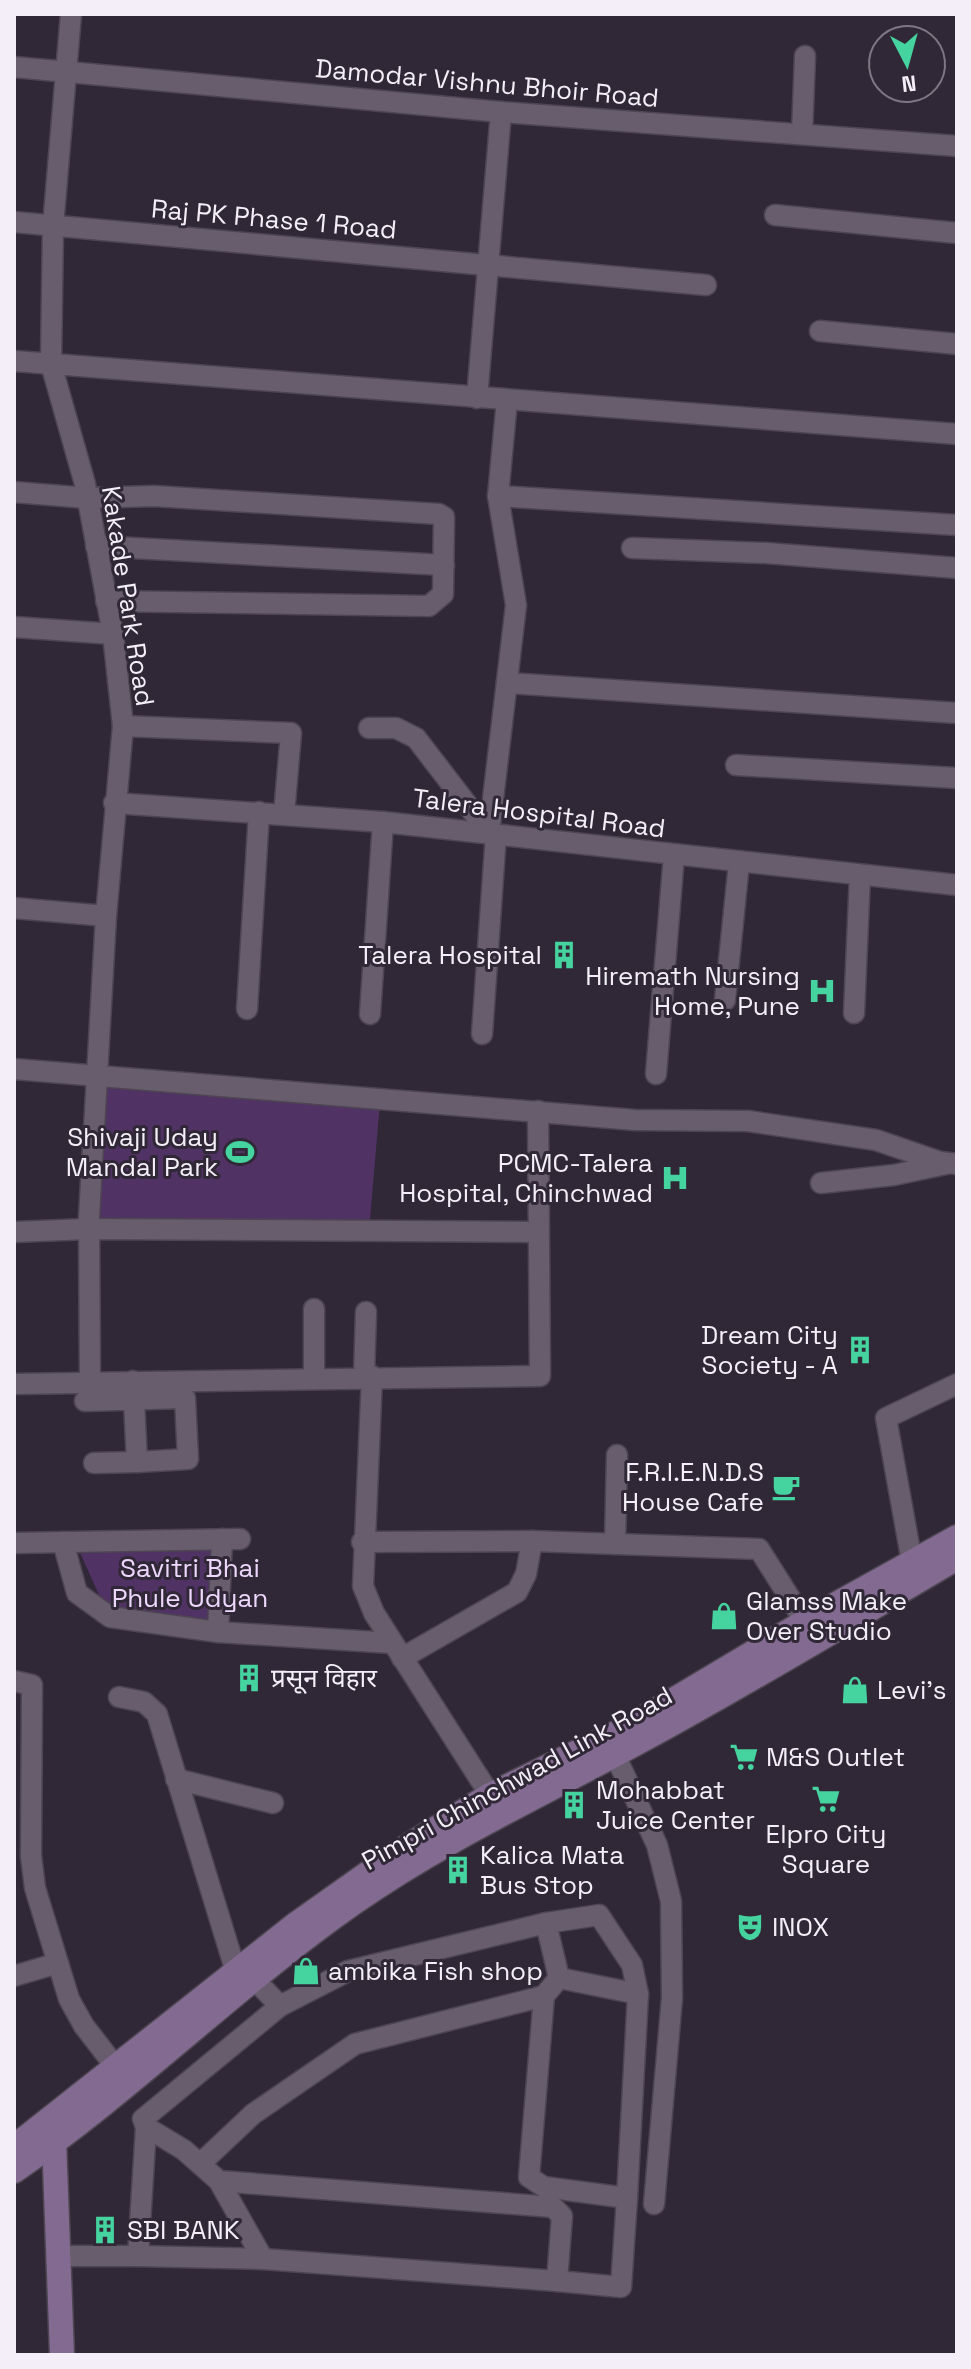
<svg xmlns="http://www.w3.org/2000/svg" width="971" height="2369" viewBox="0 0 971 2369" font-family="'Space Grotesk','Noto Sans Devanagari',sans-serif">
<rect width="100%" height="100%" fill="#302836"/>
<g fill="#513265">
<path d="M98 1075 380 1102 369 1231 89 1218Z"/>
<path d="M77 1546H229L213 1620 193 1622 105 1608Z"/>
</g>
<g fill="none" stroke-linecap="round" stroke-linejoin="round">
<defs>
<g id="street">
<path d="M71 14 53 226 51 364 85 484 113 634 123 726 106 916 89 1218 90 1382"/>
<path d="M14 67 501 112 957 146"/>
<path d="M802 134 805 56"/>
<path d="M775 215 957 233"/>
<path d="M14 222 706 285"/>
<path d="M820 331 957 344"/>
<path d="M14 361 957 434"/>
<path d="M477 398 501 112"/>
<path d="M14 492 87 498 154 496 439 514 444 517 443 594 429 606 106 601"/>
<path d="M498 496 957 525"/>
<path d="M96 546 444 565"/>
<path d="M632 548 766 553 957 568"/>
<path d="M14 627 113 634"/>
<path d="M507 683 957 713"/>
<path d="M123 726 291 733 284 814"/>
<path d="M369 728H396L416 738 489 833"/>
<path d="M736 765 957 778"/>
<path d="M114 803 383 822 957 885"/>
<path d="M489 833 516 605 498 496 507 400"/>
<path d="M14 908 106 916"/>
<path d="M725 1000 739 863"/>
<path d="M247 1009 259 812"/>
<path d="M854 1013 860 875"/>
<path d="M370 1014 383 822"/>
<path d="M482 1034 496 834"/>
<path d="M14 1069 635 1120 748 1121 876 1140 940 1162 957 1164"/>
<path d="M656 1074 674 855"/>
<path d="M821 1183 894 1175 946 1164"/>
<path d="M14 1232 88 1229 538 1232"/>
<path d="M314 1309V1377"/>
<path d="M372 1376 363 1586 374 1613 497 1806"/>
<path d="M364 1377 366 1312"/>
<path d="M14 1384 540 1376 538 1111"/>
<path d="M85 1401 183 1398H185L188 1459 137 1462 133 1381"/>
<path d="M94 1463 137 1462"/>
<path d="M63 1542 77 1593 110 1617 218 1632 392 1643"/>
<path d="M362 1542 532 1541 759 1549 812 1633"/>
<path d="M14 1543 240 1539"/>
<path d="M615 1544 617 1455"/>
<path d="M912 1562 886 1418 957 1384"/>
<path d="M218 1632 222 1539"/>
<path d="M402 1658 517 1592 526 1574 532 1541"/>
<path d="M14 1681 32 1685 31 1856 35 1888 69 1999 84 2026 125 2079"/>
<path d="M119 1697 144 1702 157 1714 236 1972 254 1979 280 2006"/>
<path d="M609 1742 657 1845 671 1901 672 1998 654 2204"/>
<path d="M176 1779 273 1803"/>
<path d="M546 1923 599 1915 632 1965 638 1994 559 1978"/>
<path d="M14 1976 58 1963"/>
<path d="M544 1996 529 2177 544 2187 627 2198 638 1994"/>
<path d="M146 2127 184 2150 219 2181 553 2207 562 2216 557 2281 263 2259 219 2181"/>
<path d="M60 2256H138L146 2127 143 2119 280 2006 348 1971 546 1923 559 1978 544 1996 355 2044 253 2114 200 2164"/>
<path d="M138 2256 263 2259"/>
<path d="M557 2281 621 2287 627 2198"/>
</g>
<g id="secondary">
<path d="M50 2131 54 2139 62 2355"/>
<path d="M14 2147 296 1924 395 1854 490 1795 628 1727 804 1622 957 1537"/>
<path d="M14 2171C132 2090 235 1986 352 1904 442 1841 541 1795 637 1743 745 1685 851 1620 957 1558"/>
</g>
</defs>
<use href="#street" stroke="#4d4551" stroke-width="23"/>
<use href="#secondary" stroke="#4d4551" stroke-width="27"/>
<use href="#street" stroke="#675d6d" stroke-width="20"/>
<use href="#secondary" stroke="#826a91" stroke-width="24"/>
</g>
<defs>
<symbol id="building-bare" viewBox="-9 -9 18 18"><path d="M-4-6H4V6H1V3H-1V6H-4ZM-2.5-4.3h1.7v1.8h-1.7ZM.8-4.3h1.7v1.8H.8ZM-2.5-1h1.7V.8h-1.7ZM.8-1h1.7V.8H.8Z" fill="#45d49f" stroke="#302836" stroke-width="2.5" paint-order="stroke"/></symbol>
<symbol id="hospital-bare" viewBox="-9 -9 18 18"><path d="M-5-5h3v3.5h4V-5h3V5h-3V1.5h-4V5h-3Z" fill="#45d49f" stroke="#302836" stroke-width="2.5" paint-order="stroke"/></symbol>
<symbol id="stadium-bare" viewBox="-9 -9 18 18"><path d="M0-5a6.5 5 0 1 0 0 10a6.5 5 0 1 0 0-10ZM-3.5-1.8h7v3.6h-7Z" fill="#45d49f" stroke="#302836" stroke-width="2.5" paint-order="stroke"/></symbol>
<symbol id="cafe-bare" viewBox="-9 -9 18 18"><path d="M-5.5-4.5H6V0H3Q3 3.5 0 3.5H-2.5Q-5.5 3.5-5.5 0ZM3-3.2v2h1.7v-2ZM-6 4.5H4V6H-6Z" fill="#45d49f" stroke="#302836" stroke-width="2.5" paint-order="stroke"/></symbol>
<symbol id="shop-bare" viewBox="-9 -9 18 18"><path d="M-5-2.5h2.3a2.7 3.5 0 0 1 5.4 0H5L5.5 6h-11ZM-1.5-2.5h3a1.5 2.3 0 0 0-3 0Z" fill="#45d49f" stroke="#302836" stroke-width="2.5" paint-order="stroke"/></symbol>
<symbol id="supermarket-bare" viewBox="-9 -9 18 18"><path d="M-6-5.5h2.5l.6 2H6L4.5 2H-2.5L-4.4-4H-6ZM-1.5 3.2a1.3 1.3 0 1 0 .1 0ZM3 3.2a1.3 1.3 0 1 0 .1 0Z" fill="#45d49f" stroke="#302836" stroke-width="2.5" paint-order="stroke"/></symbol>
<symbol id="theatre-bare" viewBox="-9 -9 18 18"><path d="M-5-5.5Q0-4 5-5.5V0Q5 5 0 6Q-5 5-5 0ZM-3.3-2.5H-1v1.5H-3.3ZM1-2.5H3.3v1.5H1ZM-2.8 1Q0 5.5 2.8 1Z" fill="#45d49f" stroke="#302836" stroke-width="2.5" paint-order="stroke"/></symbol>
</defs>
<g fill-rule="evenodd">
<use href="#building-bare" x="544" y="935" width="40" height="40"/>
<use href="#hospital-bare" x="802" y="971" width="40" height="40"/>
<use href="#stadium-bare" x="220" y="1132" width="40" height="40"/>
<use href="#hospital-bare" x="655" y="1158" width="40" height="40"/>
<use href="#building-bare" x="840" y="1330" width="40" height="40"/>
<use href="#cafe-bare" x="766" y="1467" width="40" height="40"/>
<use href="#shop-bare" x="704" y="1596" width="40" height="40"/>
<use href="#building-bare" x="229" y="1658" width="40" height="40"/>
<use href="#shop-bare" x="835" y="1670" width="40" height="40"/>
<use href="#supermarket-bare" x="724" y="1737" width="40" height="40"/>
<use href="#supermarket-bare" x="806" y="1779" width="40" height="40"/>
<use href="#building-bare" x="554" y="1785" width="40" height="40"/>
<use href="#building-bare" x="438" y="1850" width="40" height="40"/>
<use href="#theatre-bare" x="730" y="1907" width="40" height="40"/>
<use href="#shop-bare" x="286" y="1951" width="40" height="40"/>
<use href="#building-bare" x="85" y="2210" width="40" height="40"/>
</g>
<g text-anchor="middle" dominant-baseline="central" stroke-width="6" stroke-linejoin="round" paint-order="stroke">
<g font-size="26" fill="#f3eef7" stroke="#302836">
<text transform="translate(487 83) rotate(5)">Damodar Vishnu Bhoir Road</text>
<text transform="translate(274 219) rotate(5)">Raj PK Phase 1 Road</text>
<text transform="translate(128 596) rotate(81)">Kakade Park Road</text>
<text transform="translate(539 813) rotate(7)">Talera Hospital Road</text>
<text transform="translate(517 1778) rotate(-29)">Pimpri Chinchwad Link Road</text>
</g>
<g font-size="26" fill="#f3eef7" stroke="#302836" text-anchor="start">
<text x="542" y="955" text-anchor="end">Talera Hospital</text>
<text x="800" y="976" text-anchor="end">Hiremath Nursing<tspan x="800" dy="30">Home, Pune</tspan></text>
<text x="218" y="1137" text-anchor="end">Shivaji Uday<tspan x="218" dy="30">Mandal Park</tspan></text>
<text x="653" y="1163" text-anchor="end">PCMC-Talera<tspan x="653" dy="30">Hospital, Chinchwad</tspan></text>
<text x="838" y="1335" text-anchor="end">Dream City<tspan x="838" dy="30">Society - A</tspan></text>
<text x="764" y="1472" text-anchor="end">F.R.I.E.N.D.S<tspan x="764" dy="30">House Cafe</tspan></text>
<text x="746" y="1601">Glamss Make<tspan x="746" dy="30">Over Studio</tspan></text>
<text x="271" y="1678">प्रसून विहार</text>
<text x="877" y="1690">Levi's</text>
<text x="766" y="1757">M&amp;S Outlet</text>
<text x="596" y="1790">Mohabbat<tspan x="596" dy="30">Juice Center</tspan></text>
<text x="826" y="1834" text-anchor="middle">Elpro City<tspan x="826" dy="30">Square</tspan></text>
<text x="480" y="1855">Kalica Mata<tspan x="480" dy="30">Bus Stop</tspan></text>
<text x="772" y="1927">INOX</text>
<text x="328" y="1971">ambika Fish shop</text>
<text x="127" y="2230">SBI BANK</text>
</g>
<g font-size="26" fill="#edd7fc" stroke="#302836">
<text x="190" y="1568">Savitri Bhai<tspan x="190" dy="30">Phule Udyan</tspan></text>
</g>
</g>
<rect width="971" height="2369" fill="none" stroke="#f3eef7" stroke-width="32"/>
<g transform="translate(907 64) rotate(174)"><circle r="38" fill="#302836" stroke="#7e7783" stroke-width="2"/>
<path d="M0-6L14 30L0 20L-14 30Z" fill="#45d49f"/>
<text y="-12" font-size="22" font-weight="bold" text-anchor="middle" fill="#f3eef7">N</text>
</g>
</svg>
